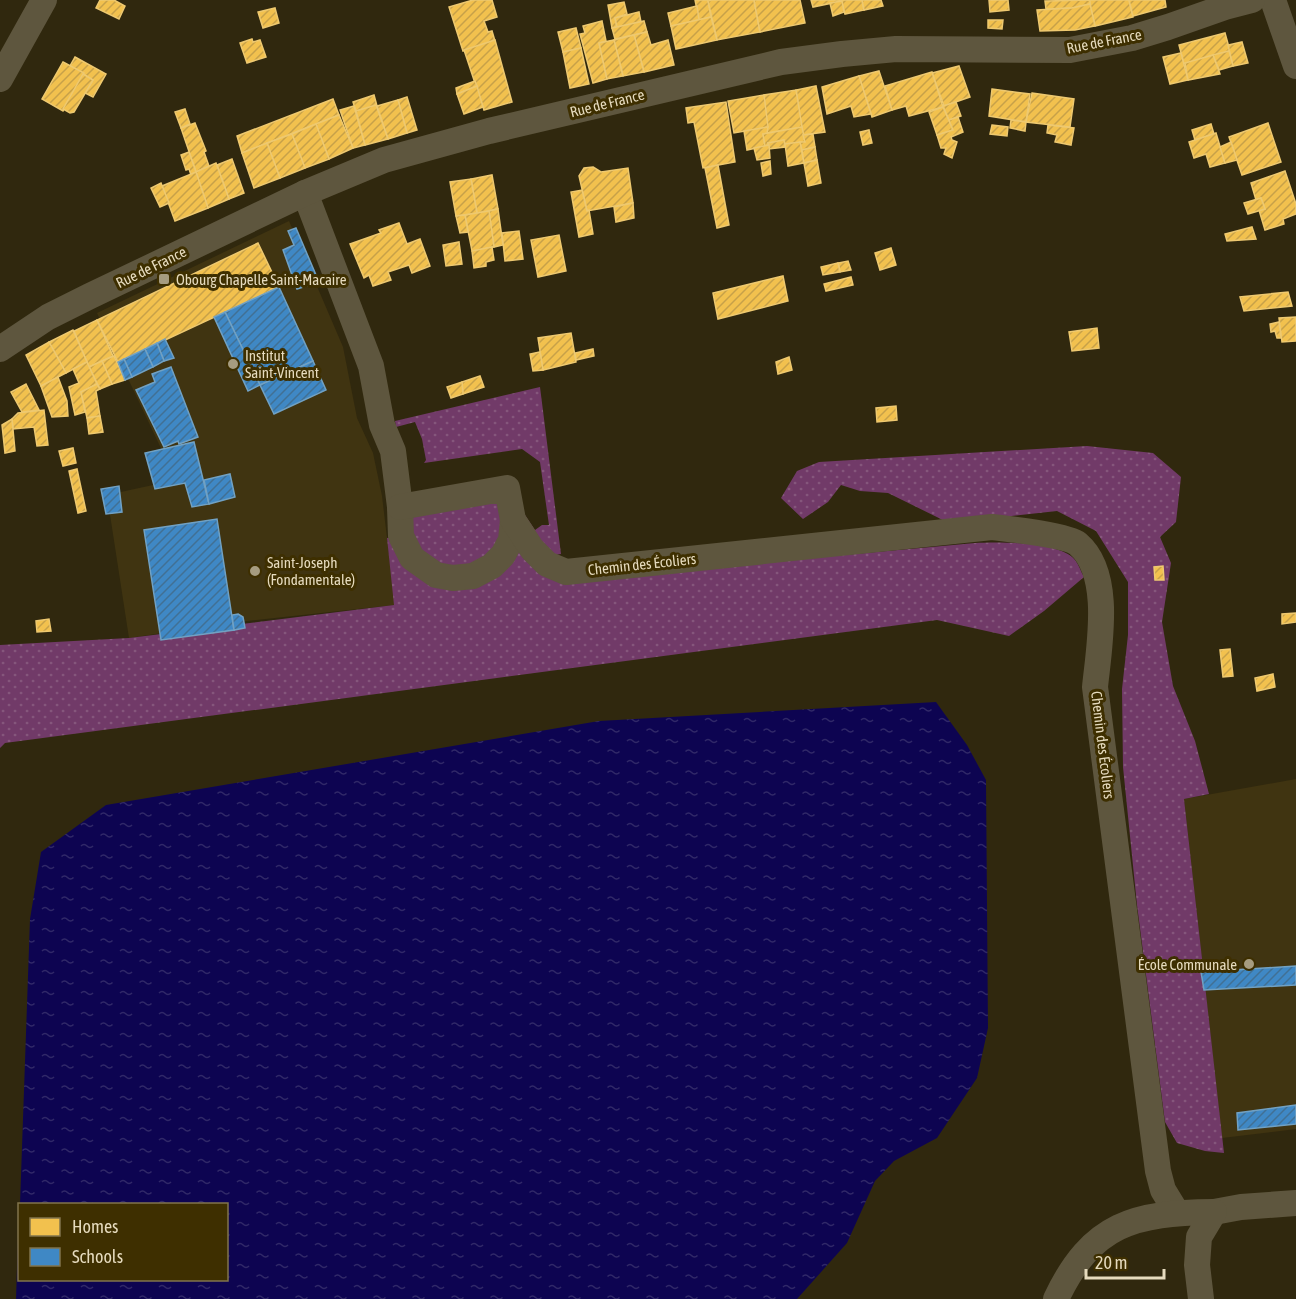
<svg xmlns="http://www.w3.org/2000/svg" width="1296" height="1299" viewBox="0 0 1296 1299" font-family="'Asap Condensed',sans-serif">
<defs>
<pattern id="grass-dots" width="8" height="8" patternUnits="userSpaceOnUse" patternTransform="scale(1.5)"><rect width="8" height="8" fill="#713a68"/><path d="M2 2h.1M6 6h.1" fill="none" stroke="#85567c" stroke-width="1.8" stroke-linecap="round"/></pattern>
<pattern id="water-ripples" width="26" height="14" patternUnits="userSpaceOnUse" patternTransform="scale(1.5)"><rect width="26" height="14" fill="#0d0451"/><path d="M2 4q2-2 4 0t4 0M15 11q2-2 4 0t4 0" fill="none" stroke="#302868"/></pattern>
<pattern id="homes-hatch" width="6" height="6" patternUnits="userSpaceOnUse" patternTransform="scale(1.5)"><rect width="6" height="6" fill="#f2c14e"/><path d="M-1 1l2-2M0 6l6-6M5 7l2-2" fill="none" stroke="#c7a149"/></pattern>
<pattern id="schools-hatch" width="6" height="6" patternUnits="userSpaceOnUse" patternTransform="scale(1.5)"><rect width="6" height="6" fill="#3f88c5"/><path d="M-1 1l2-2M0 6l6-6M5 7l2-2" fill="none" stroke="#417094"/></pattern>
</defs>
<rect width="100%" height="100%" fill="#30280e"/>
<g fill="#403411">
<path d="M289 221 343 347 357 418 373 453 382 496 395 605 237 622 129 638 107 495 176 480 97 313Z"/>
<path d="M1296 779V1129L1222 1138 1184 799Z"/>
</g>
<g fill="url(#grass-dots)">
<path d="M540 387 561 554 541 557 681 570 975 543C998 542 1060 541 1075 560 1079 565 1081 572 1084 577L1044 611 1009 636 937 620 5 743 0 748V645L129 638 394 605 387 538 401 536 400 507 507 488 535 530 542 525H549L540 462 522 449 424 463 426 460 422 439 415 422 396 427 395 421Z"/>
<path d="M1087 446 1153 453 1181 477 1176 522 1160 537 1171 563 1162 622 1173 686 1195 741 1209 794 1184 799 1224 1153 1205 1151 1177 1143 1165 1122 1137 905 1123 767 1122 689 1128 635V582L1096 531 1057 511 949 523 888 493 860 491 841 485 828 502 803 519 781 498 797 471 819 462Z"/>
</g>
<path fill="url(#water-ripples)" d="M936 702 967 745 986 780 988 1028 977 1078 937 1138 894 1161 875 1181 847 1243 797 1299H16L19 1207 20 1280H226V1204H20L30 919 41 852 106 805 599 721Z"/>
<g fill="url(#homes-hatch)" stroke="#eec970" stroke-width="1.5">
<path d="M100 0H114L125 6 119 19 96 8Z"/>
<path d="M473 0H492L497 17 484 21 488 32 492 31 495 41 463 51 449 7Z"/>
<path d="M695 0H708L711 17 699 20Z"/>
<path d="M712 0H754L760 32 717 40 708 1Z"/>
<path d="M754 0H800L805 23 760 32Z"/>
<path d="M811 0H841L842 1 813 7Z"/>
<path d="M841 0H862L864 10 845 14Z"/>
<path d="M862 0H881L883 6 864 10Z"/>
<path d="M989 0H1008L1009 10 990 12Z"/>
<path d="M1089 0H1129L1133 17 1095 26Z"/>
<path d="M1090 0V4L1072 8 1046 9 1045 1Z"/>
<path d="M1129 0H1165L1166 7 1133 16Z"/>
<path d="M842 1 844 12 833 16 830 3Z"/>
<path d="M624 2 627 14 615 18 617 27 612 28 608 5Z"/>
<path d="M1090 4 1095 26 1075 30 1040 31 1037 10 1072 8Z"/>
<path d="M697 6 699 20 671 26 668 13Z"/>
<path d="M275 8 279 23 263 28 258 12Z"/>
<path d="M639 12 641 22 617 27 615 18Z"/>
<path d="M711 17 717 40 676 49 671 26Z"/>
<path d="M988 20H1003L1002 29 988 28Z"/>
<path d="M602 21 606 41 599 43 607 79 593 83 580 34 585 33 583 26Z"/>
<path d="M644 21 647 32 615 39 612 28Z"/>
<path d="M576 28 581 48 563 52 558 32Z"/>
<path d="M647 32 651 45 668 40 674 65 644 72 634 35Z"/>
<path d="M1225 33 1230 51 1184 64 1179 45Z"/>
<path d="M634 35 644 72 623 76 614 40Z"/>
<path d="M252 39 253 42 260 40 266 57 247 63 240 43Z"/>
<path d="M495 40 512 102 484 110 464 50Z"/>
<path d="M614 40 623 76 607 79 599 43Z"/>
<path d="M1242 42 1248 63 1233 66 1228 45Z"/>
<path d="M581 48 589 84 570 88 563 52Z"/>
<path d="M1229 51 1233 66 1219 70 1213 55Z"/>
<path d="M1181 53 1188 80 1170 84 1163 57Z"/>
<path d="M1213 55 1220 74 1188 80 1185 63Z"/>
<path d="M75 57 106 74 93 97 85 93 93 80 70 66Z"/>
<path d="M63 62 84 73 63 111 42 99Z"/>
<path d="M959 66 970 97 944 106 932 73Z"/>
<path d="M879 71 892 110 872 117 859 76Z"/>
<path d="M932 72 943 107 909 116 906 106 892 110 885 86Z"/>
<path d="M83 74 93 80 74 112 70 113 63 109Z"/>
<path d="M859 76 871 114 854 117 851 106 827 114 822 87Z"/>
<path d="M475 81 477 86 457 94 456 88Z"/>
<path d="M477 86 483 107 464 114 457 94Z"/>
<path d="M816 86 825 132 803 135 796 90Z"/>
<path d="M992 89 1030 94 1026 122 989 116Z"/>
<path d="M796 90 802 127 767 133 764 95Z"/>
<path d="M1032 93 1074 99 1070 127 1026 122Z"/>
<path d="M374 95 377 106 356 111 353 102Z"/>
<path d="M764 95 768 127 734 133 728 101Z"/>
<path d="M407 97 417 130 407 133 398 100Z"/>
<path d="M333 99 339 115 242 153 237 136Z"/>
<path d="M398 100 407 133 388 139 377 106Z"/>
<path d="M726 102 735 162 703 168 694 122 688 123 686 108Z"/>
<path d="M956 102 961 116 949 120 943 106Z"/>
<path d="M376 105 388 139 365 145 356 111Z"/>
<path d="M354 106 365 145 353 148 340 110Z"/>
<path d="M943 107 953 130 937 135 929 112Z"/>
<path d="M185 109 190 124 181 128 175 112Z"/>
<path d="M339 115 353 148 329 159 316 124Z"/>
<path d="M958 117 963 132 951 137 952 140 957 142 952 158 944 154 946 148H941L937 135 953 130 949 120Z"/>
<path d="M1011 120 1026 122 1025 131 1010 128Z"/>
<path d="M195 123 206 151 204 152 209 166 196 172 181 128Z"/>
<path d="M1268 123 1281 162 1242 175 1229 137Z"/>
<path d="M316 124 329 159 305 168 292 134Z"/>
<path d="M1211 124 1214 134 1195 140 1192 130Z"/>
<path d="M992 125 1008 127 1007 136 990 134Z"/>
<path d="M1048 125 1074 128 1071 145 1055 142 1057 135 1047 133Z"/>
<path d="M768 127 767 133 763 134 765 146 747 150 744 131Z"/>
<path d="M802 127 805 142 785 144 784 140 768 143 769 145 765 146 763 134Z"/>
<path d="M869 130 872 143 863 145 860 132Z"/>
<path d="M1216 133 1225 163 1210 167 1206 154 1194 158 1189 142Z"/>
<path d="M292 134 305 168 280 178 267 143Z"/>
<path d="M813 134 815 147 802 150 800 142H805L803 135Z"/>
<path d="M784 140 785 147 769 149 768 143Z"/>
<path d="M800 142 804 163 788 166 785 144Z"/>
<path d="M1231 142 1237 160 1225 163 1220 147Z"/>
<path d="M267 143 280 178 254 188 242 153Z"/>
<path d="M769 145 770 158 757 160 754 148Z"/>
<path d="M815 147 817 160 804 163 802 150Z"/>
<path d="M189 152 196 172 191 175 189 169 186 170 181 155Z"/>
<path d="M232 159 244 193 229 199 217 165Z"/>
<path d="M817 160 821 183 808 186 804 163Z"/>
<path d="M770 161 771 174 763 176 761 163Z"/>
<path d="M216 163 229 199 208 208 196 172Z"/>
<path d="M718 165 729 225 717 228 705 168Z"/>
<path d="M593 167 601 172 628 168 633 203 587 211 579 176 584 168Z"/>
<path d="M1285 171 1296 204V214L1283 219 1284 224 1265 230 1259 210 1265 209 1261 198 1256 200 1251 183Z"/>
<path d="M196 172 208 208 175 221 162 186Z"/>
<path d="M492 175 498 209 477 213 471 179Z"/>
<path d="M471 179 477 213 456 216 450 182Z"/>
<path d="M161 183 169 203 160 207 151 188Z"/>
<path d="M582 190 587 211 589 210 593 234 579 237 571 192Z"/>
<path d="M1261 198 1265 209 1248 214 1244 203Z"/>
<path d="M633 203 634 218 616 222 614 207Z"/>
<path d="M498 209 503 245 494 247 489 211Z"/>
<path d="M489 211 494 247 472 251 465 215Z"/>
<path d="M465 215 468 232 460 233 456 216Z"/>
<path d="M399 223 407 244 420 239 430 266 412 273 409 265 388 272 391 280 373 286 369 275 364 278 350 244 381 233 379 230Z"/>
<path d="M1252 227 1256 239 1227 241 1225 234Z"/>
<path d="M519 231 523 259 505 261 502 233Z"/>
<path d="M559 235 566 271 538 277 531 240Z"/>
<path d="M459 242 462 264 446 266 443 245Z"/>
<path d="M258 243 279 287 118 362 97 320Z"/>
<path d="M492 247 494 260 486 262V266L474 268 472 251Z"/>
<path d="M891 248 896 265 880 270 875 253Z"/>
<path d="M848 261 851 270 840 272 838 263Z"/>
<path d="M838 263 840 272 823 275 821 267Z"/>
<path d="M783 276 788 301 718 319 713 293Z"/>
<path d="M851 277 853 285 826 291 824 284Z"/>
<path d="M1288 292 1292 306 1244 311 1240 297Z"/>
<path d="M1296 317V341L1282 342 1279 318Z"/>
<path d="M97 320 113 356 89 367 74 331Z"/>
<path d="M1279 322 1281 338H1277L1275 331 1271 332 1270 324Z"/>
<path d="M1097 328 1099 348 1072 351 1069 332Z"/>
<path d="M73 330 87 362 66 373 49 342Z"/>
<path d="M571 333 576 362 543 370 538 338Z"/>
<path d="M49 342 66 373 41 386 26 355Z"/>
<path d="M593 349 594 356 576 360 575 353Z"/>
<path d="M540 352 543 370 533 371 530 354Z"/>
<path d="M114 356 125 380 112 384 102 361Z"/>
<path d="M789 357 792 370 778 374 776 362Z"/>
<path d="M102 361 112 384 100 389 89 367Z"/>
<path d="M87 362 97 384 81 392 85 412 75 415 69 387 79 383 73 369Z"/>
<path d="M480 376 484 387 463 394 462 382Z"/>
<path d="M58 377 67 401 68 416 52 417 41 386Z"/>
<path d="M462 382 463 394 451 398 447 387Z"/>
<path d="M26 384 39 410 22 412 11 392Z"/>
<path d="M97 384 100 389 96 391 100 416 87 418 81 392Z"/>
<path d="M896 406 897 420 877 422 876 408Z"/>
<path d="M44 410 48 445 37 446 34 427 13 429 12 419 18 413Z"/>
<path d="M100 416 103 432 89 434 87 418Z"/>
<path d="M12 419 15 451 5 453 2 425Z"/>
<path d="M73 448 76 463 63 466 59 451Z"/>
<path d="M77 469 86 511 78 513 69 471Z"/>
<path d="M1163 566 1164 580H1155L1154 567Z"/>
<path d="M1296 613V622L1282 624V614Z"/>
<path d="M49 619 51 631 37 632 36 621Z"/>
<path d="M1230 649 1233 676 1223 677 1220 650Z"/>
<path d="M1273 674 1275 687 1257 691 1255 678Z"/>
</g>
<g fill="url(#schools-hatch)" stroke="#71a1c3" stroke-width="1.5">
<path d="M296 228 319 282 297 289 283 250 294 245 288 231Z"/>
<path d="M279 287 313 361 260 385 225 312Z"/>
<path d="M225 312 260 385 248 391 214 317Z"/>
<path d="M165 339 174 358 164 361 157 343Z"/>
<path d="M157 343 164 361 153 367 145 349Z"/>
<path d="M145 349 153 367 132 377 124 359Z"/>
<path d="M124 359 132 377 125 380 118 362Z"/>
<path d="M313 361 326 390 274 414 260 385Z"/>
<path d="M171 367 198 437 179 444 178 441 164 447 136 390 155 382 152 374Z"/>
<path d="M194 442 209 504 192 507 185 483 155 489 145 453Z"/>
<path d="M230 474 235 497 209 504 204 480Z"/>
<path d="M119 486 122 512 106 514 101 489Z"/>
<path d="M217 519 234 630 161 640 144 530Z"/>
<path d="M238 614 243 617 245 628 234 630 232 615Z"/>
<path d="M1296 966V985L1204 990 1201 972Z"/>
<path d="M1296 1105V1124L1238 1130 1237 1113Z"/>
</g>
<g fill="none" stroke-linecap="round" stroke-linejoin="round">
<g stroke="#5e563e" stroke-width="26">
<path d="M1273 0 1296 66"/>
<path d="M0 79 44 0"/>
<path d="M305 193 371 366 382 425 393 451 400 507 401 536 412 558 436 575 453 578 473 576 492 566 503 555 511 540 513 520"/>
<path d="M0 349 48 317 90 296 305 193 384 160 489 131 781 62 842 54 896 49 1070 50 1132 38 1168 27 1225 7 1252 0"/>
<path d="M400 507 507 488 513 520 532 549 547 564 566 572 992 527C1009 529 1067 535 1078 544 1113 574 1099 647 1095 687L1158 1171 1163 1190 1177 1213"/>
<path d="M1214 1212 1241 1207 1296 1203"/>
<path d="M1056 1299C1092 1223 1134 1213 1214 1212L1199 1237 1197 1265 1201 1299"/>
</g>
</g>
<g fill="#a69c80" stroke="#3e2f00" stroke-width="2">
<rect x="158" y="273" width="12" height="12" rx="3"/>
<circle cx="233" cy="364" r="6"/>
<circle cx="255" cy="571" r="6"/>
<circle cx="1249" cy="964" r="6"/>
</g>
<g text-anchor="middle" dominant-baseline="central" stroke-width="6" stroke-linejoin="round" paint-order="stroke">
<g font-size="15" fill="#e6dbbe" stroke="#3e2f00">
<text transform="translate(1104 41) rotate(-11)">Rue de France</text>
<text transform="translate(607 103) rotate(-14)">Rue de France</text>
<text transform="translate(151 267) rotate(-26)">Rue de France</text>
<text transform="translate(642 564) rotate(-6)">Chemin des Écoliers</text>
<text transform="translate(1103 745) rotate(83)">Chemin des Écoliers</text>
</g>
<g font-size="15" fill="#e6dbbe" stroke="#3e2f00" text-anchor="start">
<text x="176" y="279">Obourg Chapelle Saint-Macaire</text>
<text x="245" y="355">Institut<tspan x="245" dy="17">Saint-Vincent</tspan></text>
<text x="267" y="562">Saint-Joseph<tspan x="267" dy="17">(Fondamentale)</tspan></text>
<text x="1237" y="964" text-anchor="end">École Communale</text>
</g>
</g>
<rect x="18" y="1203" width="210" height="78" fill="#3e2f00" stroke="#81744c" stroke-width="1.5"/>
<rect x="30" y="1218" width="30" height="18" fill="#f2c14e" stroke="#81744c" stroke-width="1.5"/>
<text x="72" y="1233" font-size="18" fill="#e6dbbe">Homes</text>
<rect x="30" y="1248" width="30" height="18" fill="#3f88c5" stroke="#81744c" stroke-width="1.5"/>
<text x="72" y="1263" font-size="18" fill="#e6dbbe">Schools</text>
<path d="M1086 1269v9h78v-9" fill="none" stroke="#e6dbbe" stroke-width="3"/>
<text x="1095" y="1269" font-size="18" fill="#e6dbbe" stroke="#3e2f00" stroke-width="4.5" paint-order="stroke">20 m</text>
</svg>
